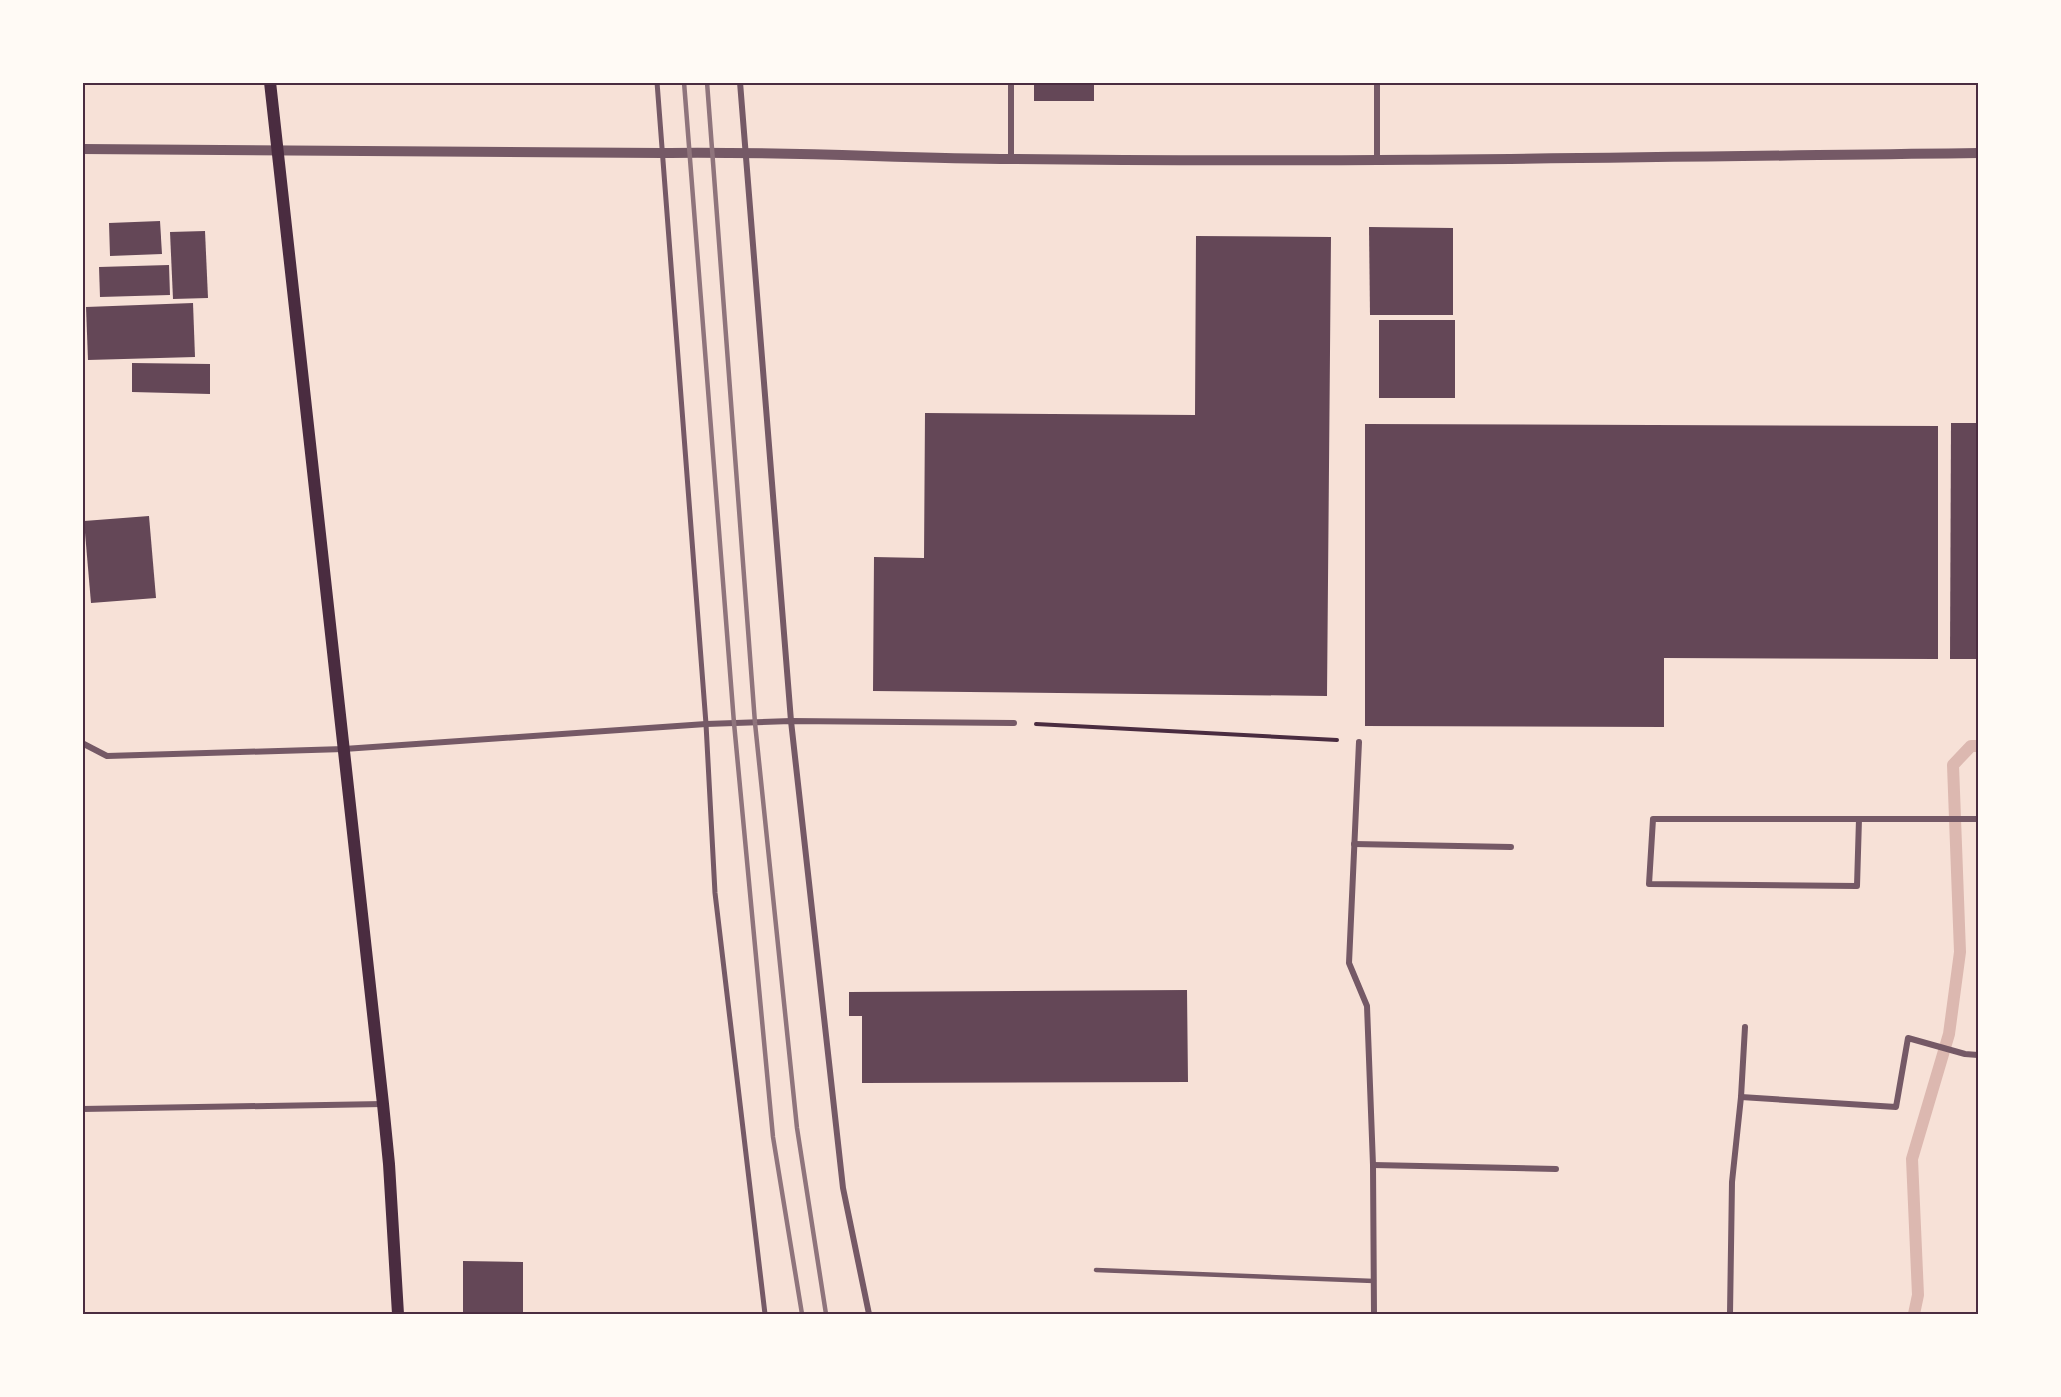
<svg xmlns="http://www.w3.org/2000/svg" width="2061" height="1397" viewBox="0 0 2061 1397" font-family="Overpass,sans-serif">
<rect width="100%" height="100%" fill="#f7e1d7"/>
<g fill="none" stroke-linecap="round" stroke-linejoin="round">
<path stroke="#dcb8b0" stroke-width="12" d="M1914 1314 1918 1295 1912 1159 1949 1034 1960 952 1953 765 1971 746H1978"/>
</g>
<g fill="#644757">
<rect x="1034" y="82" width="60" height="19"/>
<path d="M160 221 162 254 110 256 109 223Z"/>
<path d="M1369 227 1453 228V315H1370Z"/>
<path d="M205 231 208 298 173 299 170 232Z"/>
<path d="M1196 236 1331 237 1327 696 873 691 874 557 924 558 925 413 1195 415Z"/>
<path d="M169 265 170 295 100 297 99 267Z"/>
<path d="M193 303 195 357 88 360 86 307Z"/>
<rect x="1379" y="320" width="76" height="78"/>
<path d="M132 363 210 364V394L132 392Z"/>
<path d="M1951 423H1978V659H1950Z"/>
<path d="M1365 424 1938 426V659L1664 658V727L1365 726Z"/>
<path d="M149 516 156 598 91 603 84 521Z"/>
<path d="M1187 990 1188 1082 862 1083V1016H849V992Z"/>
<path d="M463 1261 523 1262V1314H463Z"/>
</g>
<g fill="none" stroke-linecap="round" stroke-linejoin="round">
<path stroke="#4a2c40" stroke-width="4" d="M1036 724 1337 740"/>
<path stroke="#755966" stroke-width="4.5" d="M1096 1270 1374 1281"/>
<path stroke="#755966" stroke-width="5" d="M657 82 706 724 715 893 765 1314"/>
<g stroke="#755966" stroke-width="6">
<path d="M740 82 791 721 843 1188 869 1314"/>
<path d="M1011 82V159"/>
<path d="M1377 160V82"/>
<path d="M1359 742 1349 963 1367 1006 1373 1165 1374 1314"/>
<path d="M82 743 107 756 344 749 706 724 791 721 1014 723"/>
<path d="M1859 819 1857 886 1649 884 1653 819H1978"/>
<path d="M1354 844 1511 847"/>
<path d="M1741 1097 1896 1107 1908 1038 1965 1054 1978 1055"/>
<path d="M82 1109 383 1104"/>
<path d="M1373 1165 1556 1169"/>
<path d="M1730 1314 1732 1182 1741 1097 1745 1027"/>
</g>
<path stroke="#755966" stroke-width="10" d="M82 149 662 153C779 151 896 158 1013 159 1335 163 1657 157 1978 153"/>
<path stroke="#4a2c40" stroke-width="12" d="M270 82 383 1104 389 1164 398 1314"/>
<g stroke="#8f747c" stroke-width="4.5">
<path d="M684 82 734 723 773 1137 802 1314"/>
<path d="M707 82 755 723 797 1128 826 1314"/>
</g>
</g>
<rect width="2061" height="1397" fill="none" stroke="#fffaf5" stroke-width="168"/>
<rect x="84" y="84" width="1893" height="1229" fill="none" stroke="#4a2c40" stroke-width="2"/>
</svg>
